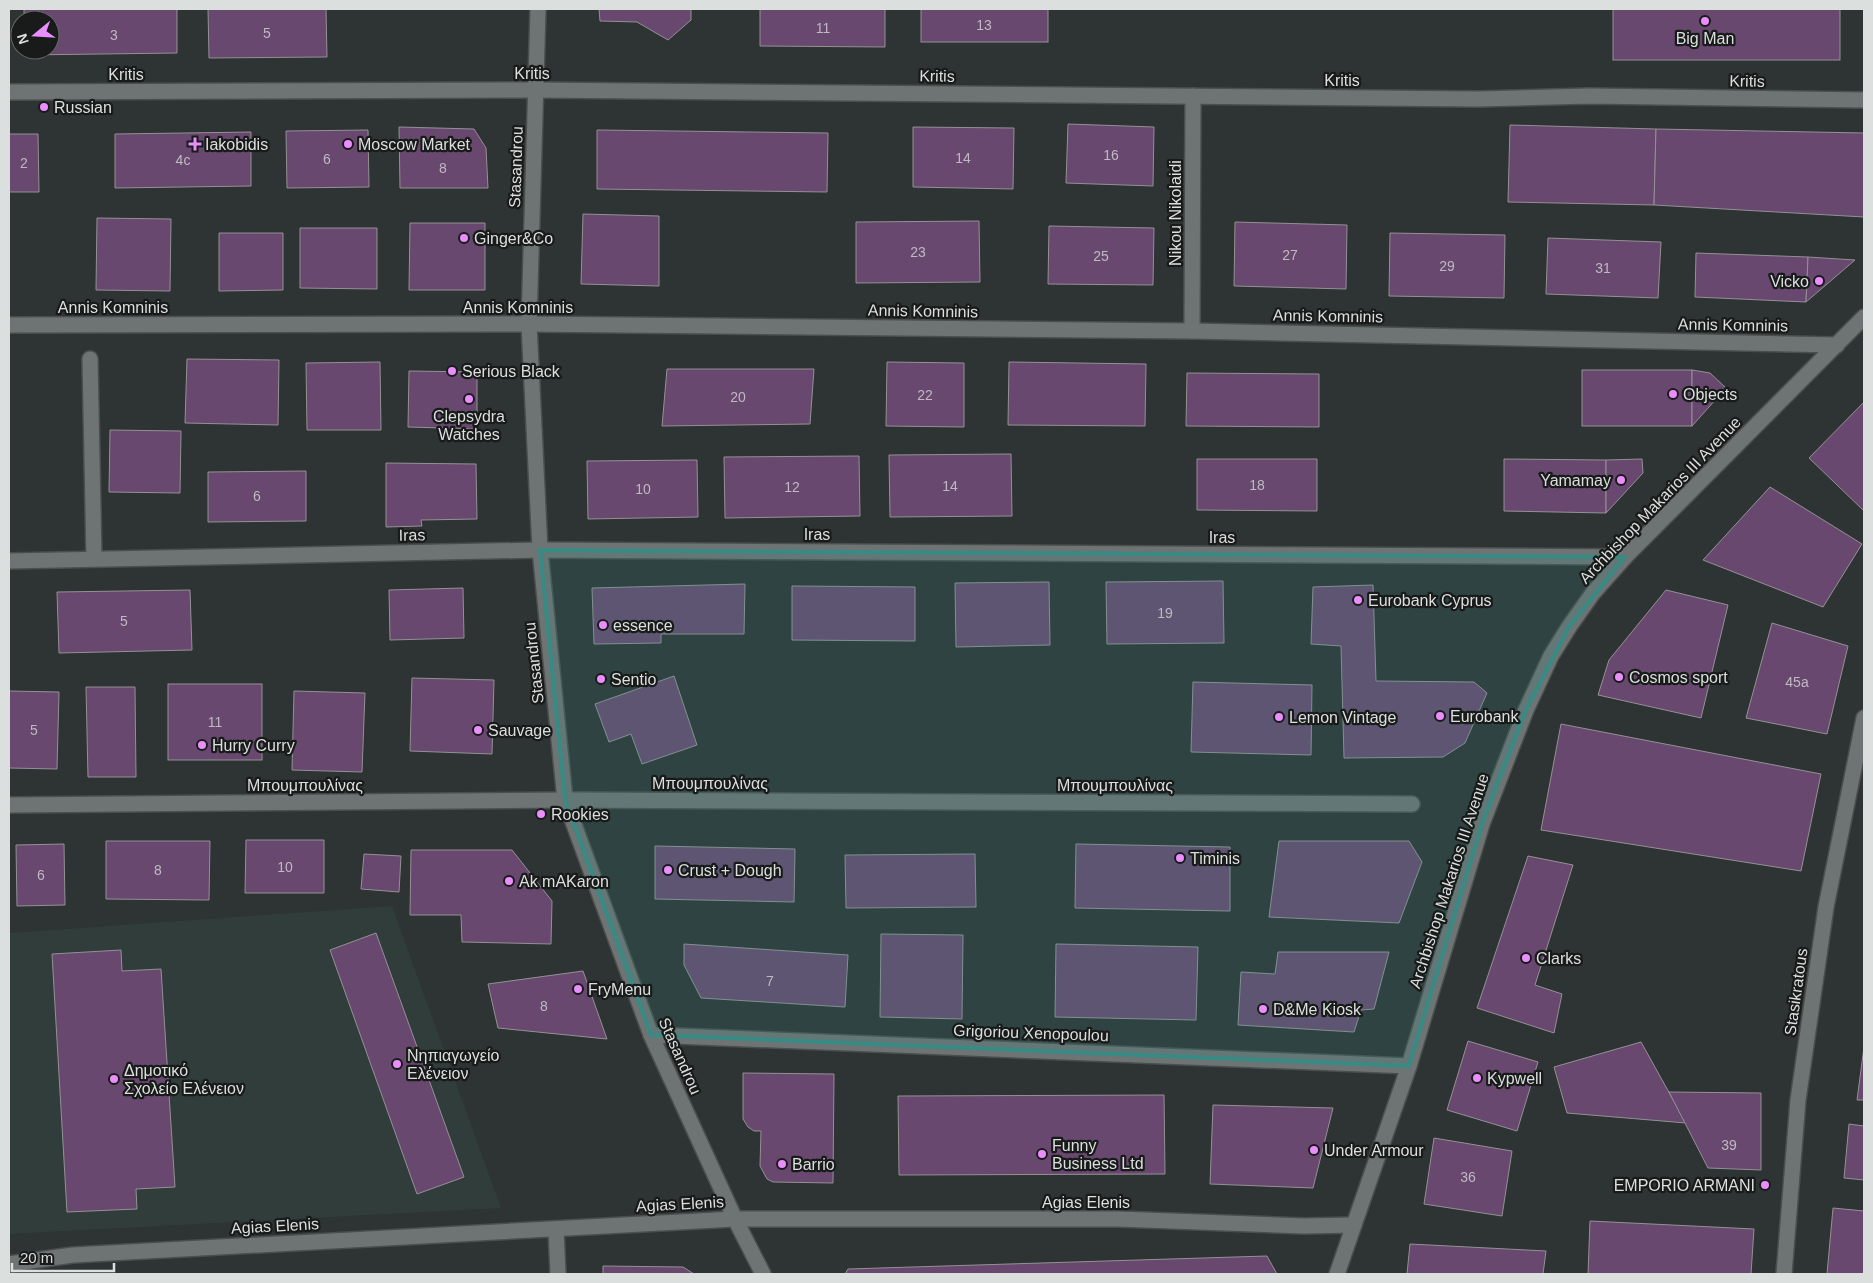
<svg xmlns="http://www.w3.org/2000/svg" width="1873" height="1283" viewBox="0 0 1873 1283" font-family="Arial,sans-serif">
<rect width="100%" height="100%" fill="#2e3333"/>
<path fill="#303d3b" d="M392 906 501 1208 9 1234V933Z"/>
<g fill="#68486f" stroke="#949195">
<path d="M24 9H177V53L25 55V50H50V20H24Z"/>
<path d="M208 9H326L327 57 209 58Z"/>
<path d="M599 9H691V20L668 40 637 22 600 21Z"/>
<path d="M760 9H885V47L760 46Z"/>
<rect x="921" y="9" width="127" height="33"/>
<rect x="1613" y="9" width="227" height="51"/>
<path d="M1068 124 1154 127 1153 186 1066 183Z"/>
<path d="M1510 125 1656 129 1654 205 1508 202Z"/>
<path d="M399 127 474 129 486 148 488 188H400Z"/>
<path d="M913 127 1014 128 1013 189 913 187Z"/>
<path d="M1656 129 1864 133V217L1654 205Z"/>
<path d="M368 130 369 187 287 188 286 131Z"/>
<path d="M597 130 828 133 827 192 597 189Z"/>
<path d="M251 132V186L115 188V134Z"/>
<path d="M9 134H38L39 192H9Z"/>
<path d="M583 214 659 216V286L581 284Z"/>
<path d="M97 218 171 219 170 291 96 290Z"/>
<path d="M979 221 980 282 856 283V222Z"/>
<path d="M1235 222 1347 225 1346 289 1234 286Z"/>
<path d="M410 223H485V290H409Z"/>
<path d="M1049 226 1154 228 1153 285 1048 284Z"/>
<path d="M300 228H377V289L300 288Z"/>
<path d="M219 233H283V290L219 291Z"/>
<path d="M1390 233 1505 235 1504 298 1389 296Z"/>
<path d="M1548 238 1661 242 1658 298 1546 294Z"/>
<path d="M1696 253 1808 257 1806 302 1695 297Z"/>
<path d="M1808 257 1855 260 1806 302Z"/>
<path d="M187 359 279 360 278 425 185 423Z"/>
<path d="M380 362 381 430H307L306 363Z"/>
<path d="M887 362 964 363V427L886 426Z"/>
<path d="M1009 362 1146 364 1145 426 1008 425Z"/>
<path d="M667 369H814L810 424 662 426Z"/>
<rect x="1582" y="370" width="110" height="56"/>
<path d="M1692 370 1710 373 1726 388 1692 426Z"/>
<path d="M409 371 477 372V429L408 427Z"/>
<path d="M1187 373 1319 374V427L1186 426Z"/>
<path d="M1864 402V509L1863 510 1809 458Z"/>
<path d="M110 430 181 431 180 493 109 492Z"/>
<path d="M1011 454 1012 516 890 517 889 455Z"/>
<path d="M859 456 860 516 725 518 724 457Z"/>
<path d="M1197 459H1317V511L1197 510Z"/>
<path d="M1504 459 1606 460V513L1504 511Z"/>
<path d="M1642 459 1643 473 1606 513V460Z"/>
<path d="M697 460 698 517 588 519 587 461Z"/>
<path d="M386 463 476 464 477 519 421 520 422 526 386 527Z"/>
<path d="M306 471V521L208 522V472Z"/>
<path d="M1770 487 1862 544 1823 607 1703 560Z"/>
<path d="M1223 581 1224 643 1107 644 1106 582Z"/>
<path d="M1049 582 1050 645 956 647 955 583Z"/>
<path d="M745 584 744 634H661V643L594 644 592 588Z"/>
<path d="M1373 585 1376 681 1474 682 1487 693 1465 743 1443 757 1344 758 1341 646 1311 644 1313 587Z"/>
<path d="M792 586 915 587V641L792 640Z"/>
<path d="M463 588 464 638 390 640 389 590Z"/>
<path d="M190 590 192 650 59 653 57 592Z"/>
<path d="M1666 590 1728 605 1701 718 1598 695 1609 660Z"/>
<path d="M1772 623 1848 646 1827 734 1746 718Z"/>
<path d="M674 676 697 745 642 764 631 734 609 742 595 704Z"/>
<path d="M412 678 494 680 492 754 410 751Z"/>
<path d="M1193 682 1312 685 1311 755 1191 752Z"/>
<rect x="168" y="684" width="94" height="76"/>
<path d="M86 687H135L136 777H88Z"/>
<path d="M9 691 59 692 57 769 9 768Z"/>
<path d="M294 691 365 693 362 772 292 770Z"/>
<path d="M1561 724 1821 774 1801 871 1541 830Z"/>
<path d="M246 840H324V893H245Z"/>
<path d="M106 841H210L209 900 106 899Z"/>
<path d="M1279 841H1409L1422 862 1399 923 1269 917Z"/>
<path d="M64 844 65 905 17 906 16 845Z"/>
<path d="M1076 844 1230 847V911L1075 908Z"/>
<path d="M655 846 795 849 794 902 655 899Z"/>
<path d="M411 850H512L552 901 551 944 462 942 461 915H410Z"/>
<path d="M364 854 401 856 399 892 361 889Z"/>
<path d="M975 854 976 907 846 908 845 855Z"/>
<path d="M1528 856 1573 865 1535 985 1562 994 1554 1033 1477 1008Z"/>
<path d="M376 933 464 1177 417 1194 330 950Z"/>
<path d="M881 934 963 935 962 1019 880 1017Z"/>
<path d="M684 944 848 955 845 1007 701 998 684 965Z"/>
<path d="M1056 944 1198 947 1196 1020 1055 1017Z"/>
<path d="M121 950 122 971 161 969 175 1187 136 1189 137 1209 67 1212 52 954Z"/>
<path d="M1278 952H1389L1374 1009 1361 1010 1354 1032 1238 1025 1241 972 1275 974Z"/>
<path d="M583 971 607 1039 498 1028 488 984Z"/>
<path d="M1468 1041 1538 1062 1517 1131 1447 1110Z"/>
<path d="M1641 1042 1686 1123 1567 1113 1554 1067Z"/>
<path d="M1864 1047V1100H1857Z"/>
<path d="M743 1073 834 1074 833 1183 773 1182 767 1179 760 1166 761 1131H754L748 1127 743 1119Z"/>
<path d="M1669 1092 1761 1093V1170L1708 1168Z"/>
<path d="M1164 1095 1165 1174 899 1175 898 1096Z"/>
<path d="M1213 1105 1333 1108 1313 1188 1210 1184Z"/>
<path d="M1849 1124 1864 1126V1180L1844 1178Z"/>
<path d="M1434 1138 1512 1151 1502 1216 1424 1204Z"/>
<path d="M1833 1208 1864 1211V1274H1827Z"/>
<path d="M1590 1221 1754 1229 1751 1274H1588Z"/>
<path d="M1410 1244 1546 1251 1543 1274H1407Z"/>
<path d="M1267 1256 1277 1274H845L848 1269Z"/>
<path d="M603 1266 683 1267 694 1274H603Z"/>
</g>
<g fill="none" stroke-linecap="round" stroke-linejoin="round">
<defs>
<g id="minor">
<path d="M538 9 529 324 540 550 565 800 651 1035 735 1219 763 1274"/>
<path d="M9 92 536 90 1478 99 1589 96 1864 100"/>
<path d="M9 325 529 324 1192 331 1837 345"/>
<path d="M1192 331 1193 96"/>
<path d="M90 359 94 559"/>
<path d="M9 561 540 550 1625 557"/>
<path d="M9 805 565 800 1412 804"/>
<path d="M651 1035 1409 1066"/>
<path d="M556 1229 558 1274"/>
<path d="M9 1264 73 1255 735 1219H1118L1304 1226 1354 1225"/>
<path d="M1337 1274 1409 1066 1482 824 1526 710 1551 656 1569 627 1593 593 1625 557 1864 317"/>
<path d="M1784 1274 1798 1100 1826 907 1864 718"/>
</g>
</defs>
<use href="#minor" stroke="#4a4e4d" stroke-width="18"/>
<use href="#minor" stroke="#6e7473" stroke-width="15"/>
</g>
<path fill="#388b84" fill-opacity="0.2" stroke="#388b84" stroke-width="4" stroke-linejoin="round" d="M540 550 1625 557 1569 627 1526 710 1482 824 1409 1066 651 1035 565 800Z"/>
<g fill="#ea8dfd" stroke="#181b1a" stroke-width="2">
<circle cx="1705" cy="21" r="5"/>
<circle cx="44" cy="107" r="5"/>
<path d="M192.5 136.5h5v5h5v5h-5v5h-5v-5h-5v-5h5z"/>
<circle cx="348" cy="144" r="5"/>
<circle cx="464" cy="238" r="5"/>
<circle cx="1819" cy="281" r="5"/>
<circle cx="452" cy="371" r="5"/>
<circle cx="1673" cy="394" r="5"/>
<circle cx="469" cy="399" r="5"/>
<circle cx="1621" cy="480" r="5"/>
<circle cx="1358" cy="600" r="5"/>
<circle cx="603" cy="625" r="5"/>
<circle cx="1619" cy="677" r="5"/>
<circle cx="601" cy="679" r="5"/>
<circle cx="1440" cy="716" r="5"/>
<circle cx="1279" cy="717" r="5"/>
<circle cx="478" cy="730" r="5"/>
<circle cx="202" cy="745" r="5"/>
<circle cx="541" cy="814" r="5"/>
<circle cx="1180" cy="858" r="5"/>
<circle cx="668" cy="870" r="5"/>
<circle cx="509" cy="881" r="5"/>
<circle cx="1526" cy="958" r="5"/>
<circle cx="578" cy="989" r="5"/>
<circle cx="1263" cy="1009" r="5"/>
<circle cx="397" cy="1064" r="5"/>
<circle cx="1477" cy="1078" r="5"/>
<circle cx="114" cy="1079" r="5"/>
<circle cx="1314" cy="1150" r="5"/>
<circle cx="1042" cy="1154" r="5"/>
<circle cx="782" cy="1164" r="5"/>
<circle cx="1765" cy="1185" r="5"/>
</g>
<g text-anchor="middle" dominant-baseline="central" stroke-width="4.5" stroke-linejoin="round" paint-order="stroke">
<g font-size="14" fill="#beb9c2">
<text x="984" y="25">13</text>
<text x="823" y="28">11</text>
<text x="267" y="33">5</text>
<text x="114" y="35">3</text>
<text x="1111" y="155">16</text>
<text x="963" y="158">14</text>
<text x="327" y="159">6</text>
<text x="183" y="160">4c</text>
<text x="24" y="163">2</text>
<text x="443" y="168">8</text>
<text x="918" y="252">23</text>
<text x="1290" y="255">27</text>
<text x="1101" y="256">25</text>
<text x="1447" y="266">29</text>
<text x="1603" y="268">31</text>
<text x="925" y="395">22</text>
<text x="738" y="397">20</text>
<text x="1257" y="485">18</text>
<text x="950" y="486">14</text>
<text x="792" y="487">12</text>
<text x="643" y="489">10</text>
<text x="257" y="496">6</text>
<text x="1165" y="613">19</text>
<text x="124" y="621">5</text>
<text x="1797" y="682">45a</text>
<text x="215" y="722">11</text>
<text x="34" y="730">5</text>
<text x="285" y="867">10</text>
<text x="158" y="870">8</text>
<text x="41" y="875">6</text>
<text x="770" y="981">7</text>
<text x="544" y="1006">8</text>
<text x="1729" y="1145">39</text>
<text x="1468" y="1177">36</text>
</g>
<g font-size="16" fill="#dbdfde" stroke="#181b1a" text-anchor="start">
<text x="1705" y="38" text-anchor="middle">Big Man</text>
<text x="54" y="107">Russian</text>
<text x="205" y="144">Iakobidis</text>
<text x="358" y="144">Moscow Market</text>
<text x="474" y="238">Ginger&amp;Co</text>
<text x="1809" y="281" text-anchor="end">Vicko</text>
<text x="462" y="371">Serious Black</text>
<text x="1683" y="394">Objects</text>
<text x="469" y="416" text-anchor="middle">Clepsydra<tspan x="469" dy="18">Watches</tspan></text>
<text x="1611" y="480" text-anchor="end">Yamamay</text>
<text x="1368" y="600">Eurobank Cyprus</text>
<text x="613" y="625">essence</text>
<text x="1629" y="677">Cosmos sport</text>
<text x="611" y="679">Sentio</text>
<text x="1450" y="716">Eurobank</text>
<text x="1289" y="717">Lemon Vintage</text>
<text x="488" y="730">Sauvage</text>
<text x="212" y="745">Hurry Curry</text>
<text x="551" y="814">Rookies</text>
<text x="1190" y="858">Timinis</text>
<text x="678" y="870">Crust + Dough</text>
<text x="519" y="881">Ak mAKaron</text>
<text x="1536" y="958">Clarks</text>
<text x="588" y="989">FryMenu</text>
<text x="1273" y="1009">D&amp;Me Kiosk</text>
<text x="407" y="1055">Νηπιαγωγείο<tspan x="407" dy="18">Ελένειον</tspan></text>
<text x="124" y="1070">Δημοτικό<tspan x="124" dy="18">Σχολείο Ελένειον</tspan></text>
<text x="1487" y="1078">Kypwell</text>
<text x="1052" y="1145">Funny<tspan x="1052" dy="18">Business Ltd</tspan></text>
<text x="1324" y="1150">Under Armour</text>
<text x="792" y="1164">Barrio</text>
<text x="1755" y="1185" text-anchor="end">EMPORIO ARMANI</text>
</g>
<g font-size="16" fill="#dbdfde" stroke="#181b1a">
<text x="532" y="73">Kritis</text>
<text x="126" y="74">Kritis</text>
<text transform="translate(937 76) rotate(1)">Kritis</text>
<text x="1342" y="80">Kritis</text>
<text transform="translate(1747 81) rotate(1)">Kritis</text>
<text transform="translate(516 167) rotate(-88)">Stasandrou</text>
<text transform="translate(1175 213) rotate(-90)">Nikou Nikolaidi</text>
<text x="113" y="307">Annis Komninis</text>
<text x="518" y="307">Annis Komninis</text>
<text transform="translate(923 311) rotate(1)">Annis Komninis</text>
<text transform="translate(1328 316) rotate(1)">Annis Komninis</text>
<text transform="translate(1733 325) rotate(1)">Annis Komninis</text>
<text transform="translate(1660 500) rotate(-46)">Archbishop Makarios III Avenue</text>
<text x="817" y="534">Iras</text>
<text transform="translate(412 535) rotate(-1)">Iras</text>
<text x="1222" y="537">Iras</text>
<text transform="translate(534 663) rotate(-96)">Stasandrou</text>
<text x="710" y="783">Μπουμπουλίνας</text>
<text x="305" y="785">Μπουμπουλίνας</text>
<text x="1115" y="785">Μπουμπουλίνας</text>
<text transform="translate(1449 881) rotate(-72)">Archbishop Makarios III Avenue</text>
<text transform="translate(1796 992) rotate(-82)">Stasikratous</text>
<text transform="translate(1031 1033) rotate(2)">Grigoriou Xenopoulou</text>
<text transform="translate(680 1056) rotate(66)">Stasandrou</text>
<text x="1086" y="1202">Agias Elenis</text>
<text transform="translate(680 1204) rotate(-3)">Agias Elenis</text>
<text transform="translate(275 1226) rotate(-3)">Agias Elenis</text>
</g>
</g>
<rect width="1873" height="1283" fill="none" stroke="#dbdfde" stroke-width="20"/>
<g transform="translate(35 35) rotate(252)"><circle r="24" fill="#181b1a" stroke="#666968"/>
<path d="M0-4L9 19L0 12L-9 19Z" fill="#ea8dfd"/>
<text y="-8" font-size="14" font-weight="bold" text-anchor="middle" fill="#dbdfde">N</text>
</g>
<path d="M12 1263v8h102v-8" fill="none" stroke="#dbdfde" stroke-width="2.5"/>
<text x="20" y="1263" font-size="15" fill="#dbdfde" stroke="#181b1a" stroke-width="4" paint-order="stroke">20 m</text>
</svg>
